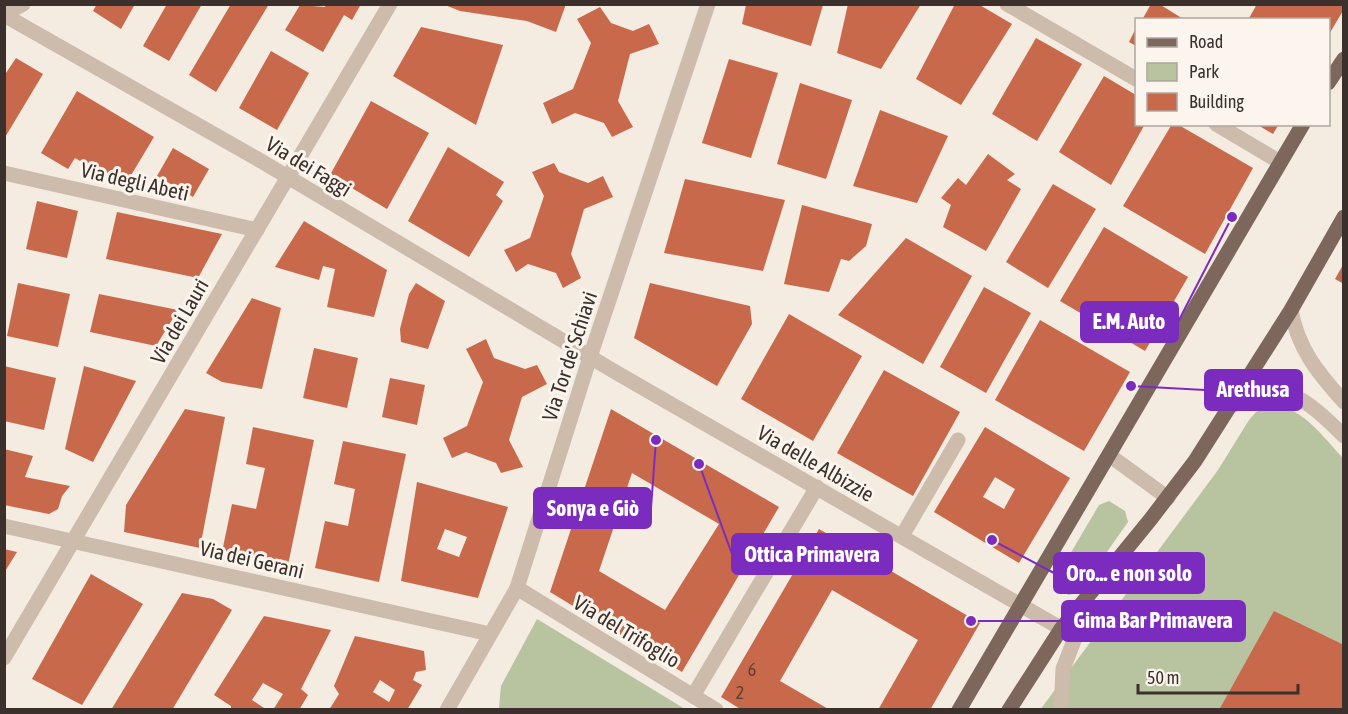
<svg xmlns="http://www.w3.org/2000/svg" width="1348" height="714" viewBox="0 0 1348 714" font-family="'Asap Condensed',sans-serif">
<rect width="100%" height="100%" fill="#f4ebe1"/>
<g fill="#b8c4a0">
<path d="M1275 405C1304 409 1324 438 1343 458V709L1040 710 1218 470 1249 420 1256 412Z"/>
<path d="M1109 501 1125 511 1128 522 1078 593 1068 595 1056 587V578L1099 505Z"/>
<path d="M537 619 685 709H502L499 708 501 686Z"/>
</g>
<g fill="#c8694b" fill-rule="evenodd">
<path d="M97 4H135L121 29 93 11Z"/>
<path d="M167 4H202L169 61 143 46Z"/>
<path d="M231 4H269L216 92 189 75Z"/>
<path d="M326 4H361L352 20 344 15 323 52 285 30 300 5 325 7Z"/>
<path d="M566 4 556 32 527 21 460 11 445 5Z"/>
<path d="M848 4H921L881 69 837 53Z"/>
<path d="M955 4H978L1012 24 961 105 916 79Z"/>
<path d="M1151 4H1159L1185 20H1142Z"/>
<path d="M1257 4H1344V9L1328 36V20H1248Z"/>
<path d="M746 5H823L811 46 742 24Z"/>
<path d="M600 7 611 23 633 31 649 24 659 44 630 54 618 101 633 127 612 137 604 123 575 113 552 124 543 103 573 89 591 43 577 19Z"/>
<path d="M421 27 503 45 476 125 393 76Z"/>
<path d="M1136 28V46L1129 42Z"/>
<path d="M1036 38 1082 64 1037 141 992 114Z"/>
<path d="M271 51 309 73 277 130 239 108Z"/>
<path d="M16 58 43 74 4 139V76Z"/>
<path d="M729 59 778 73 751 158 702 143Z"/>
<path d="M1104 76 1136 95V124H1145L1111 185 1059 152Z"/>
<path d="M800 83 852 100 826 179 777 164Z"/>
<path d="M77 91 154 137 124 187 75 158 68 169 41 153Z"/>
<path d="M371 101 429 133 387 209 330 175Z"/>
<path d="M880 110 948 136 917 203 853 186Z"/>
<path d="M1172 124H1177L1253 168 1205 254 1123 206Z"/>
<path d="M1256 124H1279L1273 134Z"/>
<path d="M448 147 504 182 496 195 503 201 469 257 408 221Z"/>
<path d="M173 148 209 169 193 197 157 176Z"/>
<path d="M988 154 1015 174 1007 180 1021 189 986 251 943 227 951 205 941 198 958 178 966 185Z"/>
<path d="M554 163 559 172 588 183 603 176 613 197 584 209 571 254 581 278 563 288 556 273 528 264 516 272 504 250 530 238 544 196 532 172Z"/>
<path d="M685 179 785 200 763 271 664 253Z"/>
<path d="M1053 184 1096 209 1048 288 1006 262Z"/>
<path d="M37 201 78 211 67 258 26 249Z"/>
<path d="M802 205 872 224 866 246 849 261 841 259 829 292 784 284Z"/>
<path d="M117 212 222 234 198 278 106 259Z"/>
<path d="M304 221 387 270 374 317 327 307 335 269 323 266 319 280 275 267Z"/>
<path d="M1104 227 1188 277 1145 351 1060 301Z"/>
<path d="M906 238 972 276 923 364 838 315Z"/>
<path d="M1344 263V284L1335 279Z"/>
<path d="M18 283 70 294 58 347 7 336Z"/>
<path d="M416 283 445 301 428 349 401 342 400 329 409 294Z"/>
<path d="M650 283 750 306 752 324 717 386 634 338Z"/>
<path d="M984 287 1031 313 986 393 940 367Z"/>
<path d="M99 294 178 310 156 346 90 332Z"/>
<path d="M252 298 281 308 262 389 222 382 206 373Z"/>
<path d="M789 314 862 356 813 441 741 399Z"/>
<path d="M1040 320 1130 372 1084 451 995 400Z"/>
<path d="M486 339 494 358 525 369 537 365 547 384 522 397 509 440 523 467 501 473 496 463 466 452 452 458 443 438 467 426 483 382 466 349Z"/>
<path d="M314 348 358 358 347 408 303 398Z"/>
<path d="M4 366 56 378 44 430 4 421Z"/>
<path d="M84 366 136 381 93 462 65 449Z"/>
<path d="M884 370 960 412 913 496 837 453Z"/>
<path d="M390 378 425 385 417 425 382 417Z"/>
<path d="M185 409 225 417 200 548 124 532 126 505Z"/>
<path d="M611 409 779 507 682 672 550 592ZM632 473 719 524 665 610 599 571Z"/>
<path d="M253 427 314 440 288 565 222 552 232 504 256 509 265 468 246 464Z"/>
<path d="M985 427 1070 478 1019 563 934 512ZM995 477 1015 489 1004 509 983 497Z"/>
<path d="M343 441 406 454 379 582 315 568 325 521 348 526 355 489 334 484Z"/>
<path d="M4 449 33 456 25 477 70 486 62 496 58 509 49 514 4 505Z"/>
<path d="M417 482 508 507 478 598 401 581ZM445 529 467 537 459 557 437 549Z"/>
<path d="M819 529 980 623 930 710H878L918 640 832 590 780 681 830 710H742L721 697Z"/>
<path d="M4 549 17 552 4 573Z"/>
<path d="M91 574 143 604 82 705 32 679Z"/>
<path d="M182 593 213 599 232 610 172 710H111Z"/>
<path d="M1274 611 1344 645V710H1219Z"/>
<path d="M264 616 331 630 301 689 308 695 299 710H273L283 694 263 683 252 700 267 710H231V706L214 695Z"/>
<path d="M355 636 424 651 426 670 416 672 413 680 422 685 407 710H329L339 694 334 686ZM380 680 395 690 389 702 373 692Z"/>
</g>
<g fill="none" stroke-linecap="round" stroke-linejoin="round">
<g stroke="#cdbbac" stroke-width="15">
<path d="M1007 4 1136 79"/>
<path d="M4 15 261 161 617 373 1069 633 1075 638 1063 669 1061 710"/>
<path d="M4 15 23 4"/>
<path d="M1216 124 1280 162"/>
<path d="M4 173 257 230"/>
<path d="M1291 310C1298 349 1318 373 1344 402"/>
<path d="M1228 408C1238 403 1248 395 1258 393 1294 383 1322 415 1344 436"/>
<path d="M1109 455 1168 498"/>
<path d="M4 526 490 634"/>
<path d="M902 536 958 440"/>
<path d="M517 588 716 710"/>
<path d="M4 658 390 4"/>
<path d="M693 696 817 487"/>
<path d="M447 710 517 588 590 357 708 4"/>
</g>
<g stroke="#7d675c" stroke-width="15">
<path d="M1328 83 1344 59"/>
<path d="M959 710 1303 124"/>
<path d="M1009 710 1061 629 1150 520 1195 461 1291 310 1344 217"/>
</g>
</g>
<g text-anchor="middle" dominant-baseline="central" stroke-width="6" stroke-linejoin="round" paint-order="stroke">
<g font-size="18" fill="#5e3e33">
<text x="752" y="669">6</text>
<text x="740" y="692">2</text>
</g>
<g font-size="21" fill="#3b302b" stroke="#fbf5ee">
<text transform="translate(309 166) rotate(31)">Via dei Faggi</text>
<text transform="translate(135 181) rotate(13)">Via degli Abeti</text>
<text transform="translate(179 321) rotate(-60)">Via dei Lauri</text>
<text transform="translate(569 356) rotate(-72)">Via Tor de' Schiavi</text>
<text transform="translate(816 463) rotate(30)">Via delle Albizzie</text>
<text transform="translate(252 559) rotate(13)">Via dei Gerani</text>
<text transform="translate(627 631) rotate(31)">Via del Trifoglio</text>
</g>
</g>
<path fill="none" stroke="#7b2cbf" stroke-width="2" d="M1232 217L1178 322M1131 386L1205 390M656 440L651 508M699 464L732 554M992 540L1054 573M971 621L1062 621"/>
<g fill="#7b2cbf" stroke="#fbf5ee" stroke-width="2">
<circle cx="1232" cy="217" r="6"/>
<circle cx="1131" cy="386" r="6"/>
<circle cx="656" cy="440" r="6"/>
<circle cx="699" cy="464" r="6"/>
<circle cx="992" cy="540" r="6"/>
<circle cx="971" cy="621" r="6"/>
</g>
<g fill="#7b2cbf" stroke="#7b2cbf" stroke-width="2">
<rect x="1081" y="302" width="97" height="40" rx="6"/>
<rect x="1205" y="370" width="97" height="40" rx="6"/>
<rect x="534" y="488" width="117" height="40" rx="6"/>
<rect x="732" y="534" width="160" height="40" rx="6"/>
<rect x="1054" y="553" width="150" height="40" rx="6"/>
<rect x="1062" y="601" width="183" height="40" rx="6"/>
</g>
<g font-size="22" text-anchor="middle" font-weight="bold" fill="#fff">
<text x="1129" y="329">E.M. Auto</text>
<text x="1253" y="397">Arethusa</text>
<text x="593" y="516">Sonya e Giò</text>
<text x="812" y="562">Ottica Primavera</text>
<text x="1129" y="581">Oro... e non solo</text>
<text x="1153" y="628">Gima Bar Primavera</text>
</g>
<rect width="1348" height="714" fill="none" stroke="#3b302b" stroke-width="12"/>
<rect x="1135" y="18" width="195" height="108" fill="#fbf5ee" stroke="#aea6a0" stroke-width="1.5"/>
<rect x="1147" y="38" width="30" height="9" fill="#7d675c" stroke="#aea6a0" stroke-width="1.5"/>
<text x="1189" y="48" font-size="18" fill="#3b302b">Road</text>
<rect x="1147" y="63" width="30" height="18" fill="#b8c4a0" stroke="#aea6a0" stroke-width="1.5"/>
<text x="1189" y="78" font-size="18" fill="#3b302b">Park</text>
<rect x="1147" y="93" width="30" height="18" fill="#c8694b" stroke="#aea6a0" stroke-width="1.5"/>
<text x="1189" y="108" font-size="18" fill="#3b302b">Building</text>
<path d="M1138 684v9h160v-9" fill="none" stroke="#3b302b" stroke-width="3"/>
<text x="1147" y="684" font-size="18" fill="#3b302b" stroke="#fbf5ee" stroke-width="4.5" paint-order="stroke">50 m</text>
</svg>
